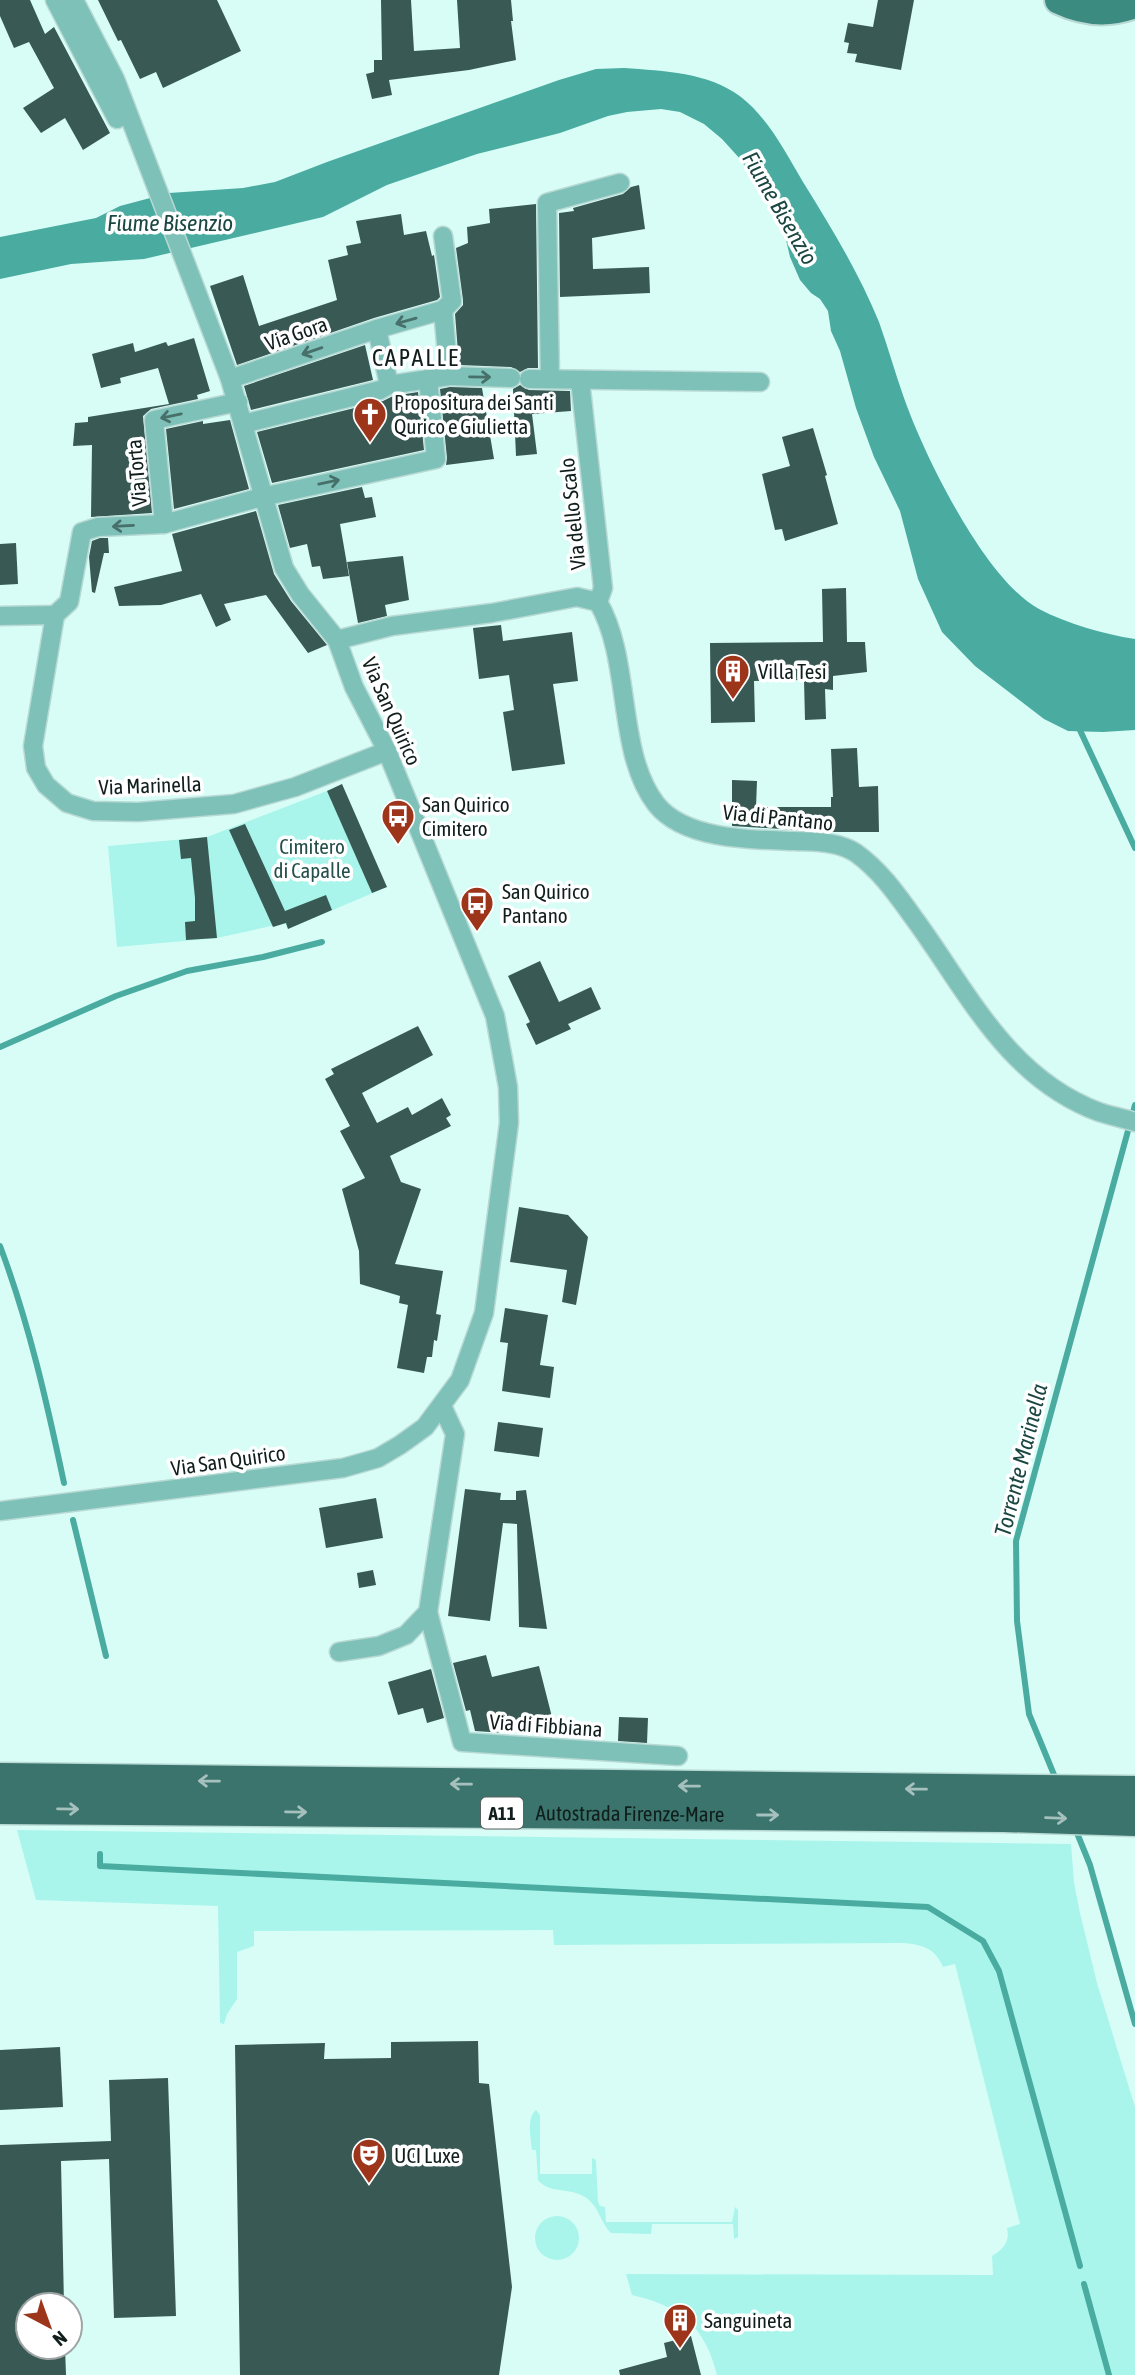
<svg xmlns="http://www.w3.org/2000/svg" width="1135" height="2375" viewBox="0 0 1135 2375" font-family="'Asap Condensed',sans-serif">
<rect width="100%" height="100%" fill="#d8fdf7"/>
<g fill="#a9f5eb">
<path d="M327 791 387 887 288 929 285 923 217 938 117 947 108 846 207 837Z"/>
<path d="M17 1830 1071 1844 1074 1883 1080 1913 1097 1983 1135 2107V2375H717C705 2326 680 2306 632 2295L626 2274 993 2275 992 2256C1004 2249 1010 2241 1007 2228L1020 2224 955 1964 943 1967C935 1948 923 1945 904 1943L554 1945 553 1930 254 1931V1946L237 1952V1999L227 2014 224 2024 220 2023 218 1906 36 1900Z"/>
<path d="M536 2110 540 2115V2174H592V2158L596 2160 598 2202 600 2206 605 2207 606 2222H732L735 2207 738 2210V2237L734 2239 733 2224H652L651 2234 611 2233C600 2222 599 2206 585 2197 569 2187 549 2194 538 2180L536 2150H532C531 2137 526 2119 536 2110Z"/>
<circle cx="557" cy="2238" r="22"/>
</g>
<path fill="#4aaca1" d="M624 68C664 71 708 72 741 97 768 118 786 153 803 182 831 227 859 273 879 322 888 347 895 373 904 398 924 455 985 580 1039 609 1068 624 1103 634 1135 639V730L1103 732 1068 731 1044 719 975 666 942 632 918 579 900 511 874 457 856 408 840 351 831 331 828 311 820 299 811 293 800 280 790 257 783 227 741 160 722 139 704 124 680 112 661 109 627 112 608 116 560 133 477 154 387 185 323 217 144 259 71 264 0 279V237L96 218 120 206 169 193 243 188 275 182 327 162 559 80 596 69Z"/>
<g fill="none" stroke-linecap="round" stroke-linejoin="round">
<g stroke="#4aaca1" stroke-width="6">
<path d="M1078 726 1135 848"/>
<path d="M0 1047 116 996 187 971 263 957 322 942"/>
<path d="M0 1246C29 1323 47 1403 64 1483"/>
<path d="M73 1520 106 1656"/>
<path d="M1057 1782 1029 1714 1017 1621 1016 1541 1135 1105"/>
<path d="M1075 1828 1090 1865 1135 2024"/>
<path d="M100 1854V1866L928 1907 983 1941 999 1971 1080 2266"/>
<path d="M1084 2284 1109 2375"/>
</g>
</g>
<g fill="#395955">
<path d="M0 0H30L45 34 54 27 110 133 83 150 65 118 41 133 23 108 54 88 29 42 14 48 0 16Z"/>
<path d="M98 0H217L241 51 163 88 156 72 140 79 121 40 118 41Z"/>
<path d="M381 0H411L414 51 460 48 457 0H511L513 21H511L516 60 469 70 389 80 392 95 372 99 366 74 374 72V60H382Z"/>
<path d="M878 0H914L901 70 855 62 857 54 847 53 849 43 844 42 848 23 873 27Z"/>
<path d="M639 185 645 229 592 238 593 269 649 267 650 293 560 297 559 213 574 211 573 208 623 194 631 187Z"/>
<path d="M536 204 538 368H528L520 372 511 367 459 365 455 314 463 305V300L456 248 468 243 467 227 490 223 489 209Z"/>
<path d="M401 214 404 235 426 231 432 256 434 255 440 297 437 300 374 318 237 365 210 286 243 275 259 326 337 300 328 260 348 255 346 246 361 243 356 221Z"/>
<path d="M194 338 210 391 197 395 198 399 151 409 143 416 152 513 91 517 92 445 73 446 75 423 88 422V417L169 404 158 368 120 378 121 383 101 388 92 354 133 343 135 352 166 342 168 346Z"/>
<path d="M365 345 373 380 251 410 244 386Z"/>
<path d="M520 385 529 390 570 391 571 411 532 414 537 454 516 456 513 389Z"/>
<path d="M450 387 482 388 494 459 446 465 447 458 440 389Z"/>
<path d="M418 392 424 450 272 483 257 432 383 401 393 396Z"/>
<path d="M230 420 249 489 174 509 166 429 203 421V424Z"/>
<path d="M813 428 827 475 825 476 838 524 785 541 782 529 775 530 762 474 790 466 782 437Z"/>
<path d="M362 487 365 498 372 497 376 517 340 524 349 576 323 579 320 566 312 567 307 544 290 548 278 505Z"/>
<path d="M256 511 274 574 291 601 327 645 308 653 266 595 224 604 231 620 216 627 201 594 161 605 119 606 114 587 182 571 172 534Z"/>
<path d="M100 538H108L109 553H104L95 593 92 592 89 557 92 541Z"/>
<path d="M16 543 18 584 0 585V544Z"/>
<path d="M403 556 409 600 385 605 387 616 358 623 347 562Z"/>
<path d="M846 588 847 642H865L867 672 833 676V690L825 689 826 719 805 720 804 680 754 681 755 722 711 723 710 643 823 642 822 589Z"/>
<path d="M501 625 503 641 572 632 578 681 553 684 565 764 512 771 503 712 514 710 509 675 479 679 473 628Z"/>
<path d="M857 748 859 787 878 786 879 832H831L732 826V780L757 781 756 807H831V797H833L831 749Z"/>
<path d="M342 784 387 887 372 893 327 791Z"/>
<path d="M245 824 285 911 326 895 332 910 288 929 286 923 273 927 229 830Z"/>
<path d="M207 837 217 938 186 940 185 922 195 921V898L191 858 181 859 179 840Z"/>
<path d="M540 961 559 1002 591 987 601 1009 568 1024 571 1029 536 1045 526 1024 530 1022 508 976Z"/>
<path d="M418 1026 433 1055 362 1093 377 1123 408 1107 412 1115 442 1098 451 1115 446 1118 451 1126 390 1156 401 1182 421 1189 395 1264 443 1271 436 1314 441 1315 437 1341 434 1340 432 1357H427L424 1373 397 1368 408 1305 399 1303 400 1296 360 1284 359 1251 342 1189 365 1178 340 1131 350 1126 325 1079 334 1074 331 1069Z"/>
<path d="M519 1207 568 1215 588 1237 576 1305 562 1302 567 1270 510 1262Z"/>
<path d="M505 1308 548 1315 540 1365 554 1367 550 1398 502 1391 508 1343 500 1342Z"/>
<path d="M498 1422 543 1428 539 1457 494 1451Z"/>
<path d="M465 1489 501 1493 500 1500H516V1491L526 1490 547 1629 519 1627 517 1524 503 1523 490 1621 448 1616Z"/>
<path d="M376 1498 383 1538 326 1548 319 1508Z"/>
<path d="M373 1570 376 1585 359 1588 357 1573Z"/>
<path d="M486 1655 492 1677 539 1666 553 1721 505 1733 475 1731 470 1710 466 1711 453 1663Z"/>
<path d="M431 1669 444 1718 427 1723 423 1708 398 1715 388 1682Z"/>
<path d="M619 1717 648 1718 647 1743 618 1741Z"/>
<path d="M478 2041 479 2083 489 2084 512 2287 499 2375H240L235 2045 325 2043 324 2059 391 2058V2042Z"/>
<path d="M60 2047 63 2107 0 2110V2050Z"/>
<path d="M168 2078 176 2316 114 2318 109 2159 61 2161 64 2305H28V2347H65L66 2375H0V2145L111 2141 109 2080Z"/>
<path d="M691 2336 701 2375H620L619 2370 667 2357 664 2343Z"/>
</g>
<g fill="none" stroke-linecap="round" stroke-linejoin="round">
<defs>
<g id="street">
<path d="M55 0 117 119"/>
<path d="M443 236 452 301 443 310"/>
<path d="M449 376 511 378"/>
<path d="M230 379 377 329"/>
<path d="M529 379 760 382"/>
<path d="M550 379 547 203 620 183"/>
<path d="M580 380 603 588 598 602"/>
<path d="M243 424 380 390 389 385 449 376 443 310 377 329 389 385"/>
<path d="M164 524 154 420 238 402"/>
<path d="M0 616 55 615"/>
<path d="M337 640 392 626 492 613 577 597 598 602C632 660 616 752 656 804 684 840 753 840 795 841 815 842 838 841 856 853 881 871 898 896 916 921 969 994 1008 1078 1099 1112 1111 1116 1123 1118 1135 1122"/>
<path d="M387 751 295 787 234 804 138 812 93 811 67 803 46 785 36 768 33 746 55 615 69 602 82 532 98 527 164 524 262 497 436 459 428 379"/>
<path d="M0 1511 343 1468 378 1458 400 1445 425 1427 460 1380 484 1313 509 1123 508 1087 495 1016 387 751 354 687 337 640 300 594 284 568 230 379 115 79 74 0"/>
<path d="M428 1612 462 1742 678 1756"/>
<path d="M339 1652 379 1646 406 1635 428 1612 455 1434 442 1406"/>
</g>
<path id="primary" d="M1059 0C1084 12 1109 14 1135 4"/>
<g id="highway">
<path d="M0 1779 1135 1792"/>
<path id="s1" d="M0 1808 1004 1816 1135 1820"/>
</g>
</defs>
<use href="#street" stroke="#b8d9d4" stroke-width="21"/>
<use href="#primary" stroke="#b8d9d4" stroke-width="32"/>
<use href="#highway" stroke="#b8d9d4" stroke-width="35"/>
<use href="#street" stroke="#7ec1b8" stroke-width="18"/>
<use href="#primary" stroke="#3c8b81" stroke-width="28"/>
<use href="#highway" stroke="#3a746c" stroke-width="32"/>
</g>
<defs><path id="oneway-shaft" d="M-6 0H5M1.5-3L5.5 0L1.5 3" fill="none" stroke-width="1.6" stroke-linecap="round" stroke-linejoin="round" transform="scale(1.75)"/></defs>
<g stroke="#47706a">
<use href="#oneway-shaft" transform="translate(406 321) rotate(164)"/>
<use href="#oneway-shaft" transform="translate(312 351) rotate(161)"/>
<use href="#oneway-shaft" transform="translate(480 377) rotate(1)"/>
<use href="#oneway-shaft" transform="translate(171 416) rotate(168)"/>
<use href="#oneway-shaft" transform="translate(329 482) rotate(-12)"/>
<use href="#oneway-shaft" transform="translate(123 526) rotate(177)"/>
</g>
<g stroke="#a6c0bd">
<use href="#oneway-shaft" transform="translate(209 1781) rotate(-179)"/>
<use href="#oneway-shaft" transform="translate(461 1784) rotate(-179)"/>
<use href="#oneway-shaft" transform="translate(689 1786) rotate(-179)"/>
<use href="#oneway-shaft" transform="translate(916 1789) rotate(-179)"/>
<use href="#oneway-shaft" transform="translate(68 1809) rotate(1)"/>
<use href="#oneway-shaft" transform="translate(296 1812) rotate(1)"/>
<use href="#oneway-shaft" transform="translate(768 1815)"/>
<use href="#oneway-shaft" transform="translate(1056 1818) rotate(2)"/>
</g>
<defs>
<symbol id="church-pin" viewBox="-11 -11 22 30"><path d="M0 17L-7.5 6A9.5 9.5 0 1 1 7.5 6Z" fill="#9d351b" stroke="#fff"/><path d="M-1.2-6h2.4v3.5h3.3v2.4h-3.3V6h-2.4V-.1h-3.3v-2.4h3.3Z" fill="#fff"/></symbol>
<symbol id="building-pin" viewBox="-11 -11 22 30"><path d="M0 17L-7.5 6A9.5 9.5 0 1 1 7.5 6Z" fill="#9d351b" stroke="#fff"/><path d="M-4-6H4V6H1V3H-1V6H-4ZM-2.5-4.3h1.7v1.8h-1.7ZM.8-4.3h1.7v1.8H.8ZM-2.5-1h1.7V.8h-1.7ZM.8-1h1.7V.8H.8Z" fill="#fff"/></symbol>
<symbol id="bus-pin" viewBox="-11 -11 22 30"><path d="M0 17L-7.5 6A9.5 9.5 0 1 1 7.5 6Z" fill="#9d351b" stroke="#fff"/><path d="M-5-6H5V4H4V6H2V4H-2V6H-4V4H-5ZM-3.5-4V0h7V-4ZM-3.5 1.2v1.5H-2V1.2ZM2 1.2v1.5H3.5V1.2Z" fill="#fff"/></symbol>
<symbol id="theatre-pin" viewBox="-11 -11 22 30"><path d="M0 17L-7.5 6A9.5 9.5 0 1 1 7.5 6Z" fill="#9d351b" stroke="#fff"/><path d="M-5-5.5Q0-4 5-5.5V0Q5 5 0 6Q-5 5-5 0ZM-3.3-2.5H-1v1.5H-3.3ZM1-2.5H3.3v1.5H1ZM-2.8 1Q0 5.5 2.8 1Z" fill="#fff"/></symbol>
</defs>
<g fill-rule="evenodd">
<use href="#church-pin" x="351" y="395" width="38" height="52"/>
<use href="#building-pin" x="714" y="652" width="38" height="52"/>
<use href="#bus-pin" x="379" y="797" width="38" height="52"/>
<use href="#bus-pin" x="458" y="884" width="38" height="52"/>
<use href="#theatre-pin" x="350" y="2136" width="38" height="52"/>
<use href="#building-pin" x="661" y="2301" width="38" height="52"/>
</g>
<g text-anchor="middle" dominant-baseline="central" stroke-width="7" stroke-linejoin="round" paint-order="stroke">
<rect fill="#fff" stroke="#586260" stroke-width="2" x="481" y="1797.5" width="42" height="31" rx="5"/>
<g font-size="19" font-weight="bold" fill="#101e1c">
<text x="502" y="1813">A11</text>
</g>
<g font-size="21" fill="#101e1c" stroke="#fff">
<text transform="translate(296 333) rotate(-19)">Via Gora</text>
<text transform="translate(136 473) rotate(-95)">Via Torta</text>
<text transform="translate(572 514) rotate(-96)">Via dello Scalo</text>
<text transform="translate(392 711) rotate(66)">Via San Quirico</text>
<text transform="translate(150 785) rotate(-2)">Via Marinella</text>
<text transform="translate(778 817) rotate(6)">Via di Pantano</text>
<text transform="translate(228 1460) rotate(-8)">Via San Quirico</text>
<text transform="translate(546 1725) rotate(4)">Via di Fibbiana</text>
<text stroke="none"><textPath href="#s1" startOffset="630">Autostrada Firenze-Mare</textPath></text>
</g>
<g font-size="21" fill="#101e1c" stroke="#fff" text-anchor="start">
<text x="394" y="402">Propositura dei Santi<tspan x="394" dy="24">Qurico e Giulietta</tspan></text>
<text x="758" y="671">Villa Tesi</text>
<text x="422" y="804">San Quirico<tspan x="422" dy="24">Cimitero</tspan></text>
<text x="502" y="891">San Quirico<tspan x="502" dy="24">Pantano</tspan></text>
<text x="394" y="2155">UCI Luxe</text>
<text x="704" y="2320">Sanguineta</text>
</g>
<g font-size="21" fill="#244f4a" stroke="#fff">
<text x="312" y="846">Cimitero<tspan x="312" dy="24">di Capalle</tspan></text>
</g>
<g font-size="23" font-style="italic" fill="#1b4742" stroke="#fff">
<text transform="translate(780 208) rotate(60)">Fiume Bisenzio</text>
<text x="170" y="223">Fiume Bisenzio</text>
<text transform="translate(1021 1460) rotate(-76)">Torrente Marinella</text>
</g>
<g font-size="24" letter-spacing="2" fill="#101e1c" stroke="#fff">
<text x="416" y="357">CAPALLE</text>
</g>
</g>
<g transform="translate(49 2326) rotate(139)"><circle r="33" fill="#ffffff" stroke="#9fa5a4" stroke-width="2"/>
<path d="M0-5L12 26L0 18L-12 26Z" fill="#9d351b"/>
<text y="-10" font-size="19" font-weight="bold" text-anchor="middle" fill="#101e1c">N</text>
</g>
</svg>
